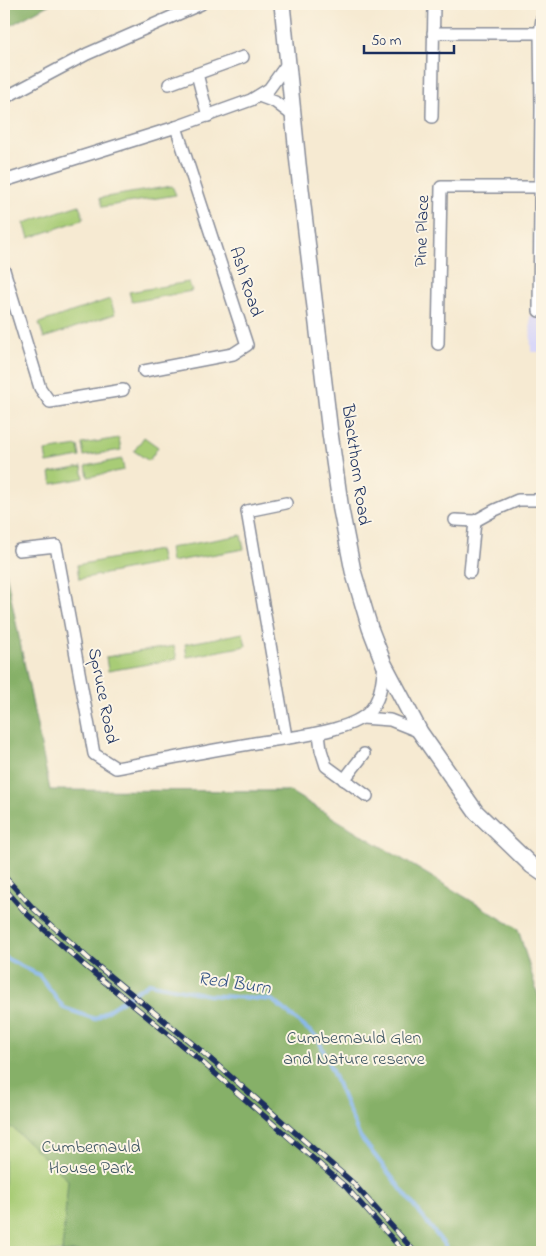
<svg xmlns="http://www.w3.org/2000/svg" width="546" height="1256" viewBox="0 0 546 1256" font-family="'Indie Flower',sans-serif">
<rect width="100%" height="100%" fill="#fcf5e5"/>
<filter id="ink" filterUnits="userSpaceOnUse"><feTurbulence type="fractalNoise" baseFrequency=".02" numOctaves="2"/><feDisplacementMap in="SourceGraphic" scale="10" xChannelSelector="R" yChannelSelector="G"/><feConvolveMatrix kernelMatrix="1 2 1 2 8 2 1 2 1" color-interpolation-filters="sRGB"/></filter>
<filter id="wash" filterUnits="userSpaceOnUse"><feTurbulence type="fractalNoise" baseFrequency=".0096" numOctaves="4" result="noise"/><feDisplacementMap in="SourceGraphic" scale="20" xChannelSelector="R" yChannelSelector="G"/><feGaussianBlur stdDeviation="1.12" result="paint"/><feColorMatrix in="noise" values="0 0 0 0 0 0 0 0 0 0 0 0 0 0 0 0 0 1.4 0 .05"/><feComposite in="paint" operator="in"/></filter>
<g filter="url(#wash)">
<rect width="100%" height="100%" fill="#f6ead2"/>
<path fill="#d9d7f8" d="M542 315V352H531L530 316Z"/>
<g fill="#a8cc76" stroke="#627e6a">
<path d="M172 186 176 195 102 207 100 198Z"/>
<path d="M79 205 84 219 29 238 24 223Z"/>
<path d="M189 282 192 291 132 302 129 292Z"/>
<path d="M110 299 115 314 44 338 39 323Z"/>
<path d="M144 437 158 447 149 461 134 451Z"/>
<path d="M119 438 121 450 84 456 82 444Z"/>
<path d="M78 446 80 457 47 463 45 451Z"/>
<path d="M122 459 124 470 88 477 86 466Z"/>
<path d="M82 467 84 478 52 484 50 473Z"/>
<path d="M241 535 244 549 171 562 169 548Z"/>
<path d="M159 550 162 563 79 579 77 565Z"/>
<path d="M243 633 246 646 187 657 185 644Z"/>
<path d="M174 646 177 659 108 671 106 657Z"/>
<path d="M4 1025 183 1252H4Z"/>
</g>
<g fill="#86b067" stroke="#507062">
<path d="M4 4H50L4 29Z"/>
<path d="M4 563 50 790 289 791 518 929 542 1008V1252H62L68 1180 13 1128 4 1126Z"/>
</g>
<g fill="none" stroke-linecap="round" stroke-linejoin="round">
<path stroke="#80b3ed" stroke-width="4" d="M4 957 39 975 64 1008 95 1019 149 983 208 995 272 1000 318 1038 359 1135 450 1252"/>
</g>
</g>
<g filter="url(#ink)">
<g fill="none" stroke-linecap="round" stroke-linejoin="round">
<defs>
<g id="minor">
<path d="M433 33H540"/>
<path d="M197 74 208 116"/>
<path d="M169 84 243 57"/>
<path d="M259 96 275 102 292 115"/>
<path d="M4 98 87 54 201 4"/>
<path d="M432 117 434 4"/>
<path d="M4 181 176 127 251 100 269 89 287 64"/>
<path d="M4 270 40 388 50 402 123 390"/>
<path d="M539 311 541 107 540 33 542 19"/>
<path d="M438 344 441 187H540"/>
<path d="M144 371 233 354 247 345 176 127"/>
<path d="M455 520 475 521 495 510 518 500H542"/>
<path d="M19 550 56 546 94 754 116 768C162 760 208 751 255 743 283 738 347 733 368 713 381 700 382 681 384 664"/>
<path d="M470 572 475 521"/>
<path d="M362 718 390 720 420 732"/>
<path d="M319 733 321 750 326 766 367 796"/>
<path d="M286 737 247 511 286 503"/>
<path d="M344 780 364 754"/>
</g>
<path id="tertiary" d="M282 4 298 164 330 433 341 510 353 571 370 628 384 664 420 732 476 812 532 866 542 873"/>
</defs>
<use href="#minor" stroke="#888c98" stroke-width="14"/>
<use href="#tertiary" stroke="#888c98" stroke-width="18"/>
<use href="#minor" stroke="#fff" stroke-width="11"/>
<use href="#tertiary" stroke="#fff" stroke-width="15"/>
<defs>
<g id="rail">
<path d="M4 876 34 909 89 959 200 1050 352 1182 415 1252"/>
<path d="M4 888 28 915 84 965 195 1056 346 1187 404 1252"/>
</g>
</defs>
<use href="#rail" stroke="#1b2f5e" stroke-width="5.5"/>
<use href="#rail" stroke="#fcf5e5" stroke-width="4" stroke-dasharray="11" stroke-linecap="butt"/>
</g>
</g>
<g text-anchor="middle" dominant-baseline="central" stroke-width="4" stroke-linejoin="round" paint-order="stroke">
<g font-size="18" fill="#1b2f5e" stroke="#fcf5e5">
<text transform="translate(423 231) rotate(-88)">Pine Place</text>
<text transform="translate(245 282) rotate(72)">Ash Road</text>
<text transform="translate(355 465) rotate(82)">Blackthorn Road</text>
<text transform="translate(102 696) rotate(79)">Spruce Road</text>
</g>
<g font-size="18" fill="#3e5664" stroke="#fcf5e5">
<text x="354" y="1039">Cumbernauld Glen<tspan x="354" dy="21">and Nature reserve</tspan></text>
<text x="91" y="1148">Cumbernauld<tspan x="91" dy="21">House Park</tspan></text>
</g>
<g font-size="19" font-style="italic" fill="#395789" stroke="#fcf5e5">
<text transform="translate(234 984) rotate(8)">Red Burn</text>
</g>
</g>
<rect width="546" height="1256" fill="none" stroke="#fcf5e5" stroke-width="20"/>
<path d="M364 45v8h90v-8" fill="none" stroke="#1b2f5e" stroke-width="2.5"/>
<text x="371" y="45" font-size="15" fill="#1b2f5e" stroke="#fcf5e5" stroke-width="4" paint-order="stroke">50 m</text>
</svg>
